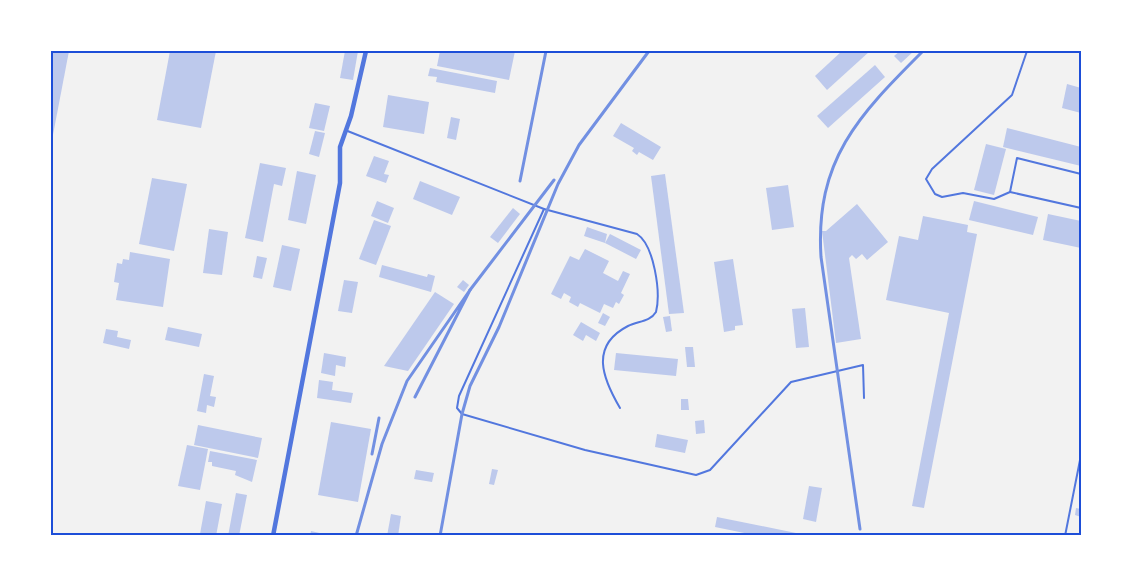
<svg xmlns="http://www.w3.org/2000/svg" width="1132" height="587" viewBox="0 0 1132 587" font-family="'PT Serif',serif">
<rect width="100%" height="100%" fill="#f2f2f2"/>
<g fill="#bdc9ec">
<path d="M51 51H69L52 140H51Z"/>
<path d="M170 51H216L201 128 157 120Z"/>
<path d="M345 51H358L353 80 340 78Z"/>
<path d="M440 51H515L509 80 437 66Z"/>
<path d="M842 51H870L827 90 815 76Z"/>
<path d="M900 51H914L901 63 894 56Z"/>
<path d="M875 65 885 77 828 128 817 116Z"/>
<path d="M430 68 497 81 495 93 436 82 437 77 428 76Z"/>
<path d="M1067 84 1081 88V113L1062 108Z"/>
<path d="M388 95 429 102 424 134 383 127Z"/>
<path d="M315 103 330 106 324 131 309 128Z"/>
<path d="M451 117 460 119 456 140 447 138Z"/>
<path d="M621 123 661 147 653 160 639 152 637 155 632 151 634 148 613 136Z"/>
<path d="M1007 128 1081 147V166L1003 147Z"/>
<path d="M315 131 325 133 319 157 309 154Z"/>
<path d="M986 144 1006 149 994 195 974 190Z"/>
<path d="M374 156 389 161 384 174 389 175 386 183 366 176Z"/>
<path d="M260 163 286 168 282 186 274 184 263 242 245 238Z"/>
<path d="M297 171 316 175 306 224 288 220Z"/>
<path d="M665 174 684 313 669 314 651 176Z"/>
<path d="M152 178 187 184 174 251 139 244Z"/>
<path d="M420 181 460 197 452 215 413 199Z"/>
<path d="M788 185 794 227 772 230 766 188Z"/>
<path d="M377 201 394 208 388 223 371 216Z"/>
<path d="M974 201 1038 217 1033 235 969 220Z"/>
<path d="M857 204 888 242 867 260 862 254 856 259 852 255 849 258 861 339 836 343 822 231H826Z"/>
<path d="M513 208 520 214 498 243 490 237Z"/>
<path d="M1048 214 1081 221V248L1043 240Z"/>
<path d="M923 216 968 225 967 232 977 234 924 508 912 506 949 313 886 300 899 236 918 240Z"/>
<path d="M374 220 391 226 376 265 359 259Z"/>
<path d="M587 227 607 234 605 243 584 236Z"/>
<path d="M209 229 228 232 222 275 203 273Z"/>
<path d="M610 234 641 250 636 259 605 243Z"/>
<path d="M282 245 300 249 291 291 273 287Z"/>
<path d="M585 249 609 261 603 273 618 281 623 271 630 274 621 293 624 295 619 304 616 302 613 308 604 304 600 313 580 303 578 307 569 302 571 297 564 293 561 299 551 294 570 256 579 260Z"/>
<path d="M130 252 170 259 163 307 116 300 119 283 114 282 117 263 122 264 123 259 129 260Z"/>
<path d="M257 256 267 258 262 279 253 277Z"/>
<path d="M733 259 743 325 735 326V330L724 332 714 262Z"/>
<path d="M382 265 427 277 428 274 435 276 431 292 379 277Z"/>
<path d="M344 280 358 282 352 313 338 311Z"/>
<path d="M463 280 469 285 464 292 457 287Z"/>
<path d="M435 292 454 304 408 371 384 366Z"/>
<path d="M805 308 809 347 796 348 792 309Z"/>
<path d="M603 313 610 317 605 326 598 323Z"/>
<path d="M670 316 672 331 666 332 663 317Z"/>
<path d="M581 322 600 333 596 341 586 335 583 341 573 335Z"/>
<path d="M168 327 202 334 199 347 165 340Z"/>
<path d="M106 329 118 331 117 337 131 340 129 349 103 343Z"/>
<path d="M685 347H693L695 367H687Z"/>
<path d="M324 353 346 357 345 367 336 365 335 376 321 373Z"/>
<path d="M616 353 678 359 676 376 614 370Z"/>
<path d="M204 374 214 376 210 396 216 397 214 407 207 405 206 413 197 411Z"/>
<path d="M319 380 333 382 332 390 353 393 351 403 317 398Z"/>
<path d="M681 399H688L689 410H681Z"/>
<path d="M704 420 705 433 696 434 695 421Z"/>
<path d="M331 422 371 429 358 502 318 495Z"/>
<path d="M198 425 262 438 258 458 194 445Z"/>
<path d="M657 434 688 440 685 453 655 447Z"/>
<path d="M187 445 208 449 200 490 178 486Z"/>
<path d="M210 451 257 460 252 482 235 475 236 471 212 466V462H208Z"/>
<path d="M492 469 498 470 494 485 489 484Z"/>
<path d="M416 470 434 473 432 482 414 479Z"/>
<path d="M809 486 822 488 816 522 803 519Z"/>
<path d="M236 493 247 495 239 536H228Z"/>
<path d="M206 501 222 504 216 536 200 534Z"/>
<path d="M1076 508 1081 509V517L1075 515Z"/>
<path d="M391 514 401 516 398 536H387Z"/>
<path d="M717 517 796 533V536H759L715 527Z"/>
<path d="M311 531 328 535V536H310Z"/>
</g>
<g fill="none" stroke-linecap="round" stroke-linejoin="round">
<g stroke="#5277de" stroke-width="2">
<path d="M345 130 544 209 459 396 457 408 462 414 585 450 696 475 710 470 791 382 863 365 864 398"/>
<path d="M1081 174 1017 158 1010 192 1081 208"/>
<path d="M1010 192 994 199 963 193 942 197 935 194 926 179 932 169 1012 95 1027 51"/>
<path d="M544 209 637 234C654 245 661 292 656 312 650 322 638 321 628 326 589 346 603 379 620 408"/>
<path d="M1065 536 1081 455"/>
</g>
<path stroke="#5277de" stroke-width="4.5" d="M273 536 340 183V147L351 116 366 51"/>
<g stroke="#7290e2" stroke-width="3">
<path d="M520 181 546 51"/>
<path d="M470 290 554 180"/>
<path d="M372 454 379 418"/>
<path d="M860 529 821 257C815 160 858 116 923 51"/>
<path d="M356 536 382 444 407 381 470 290 415 397"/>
<path d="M440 536 462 414 470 386 499 327 558 184 579 145 649 51"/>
</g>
</g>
<rect width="1132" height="587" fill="none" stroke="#ffffff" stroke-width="105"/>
<rect x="52" y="52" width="1028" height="482" fill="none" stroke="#1d4ed8" stroke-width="2"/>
</svg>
